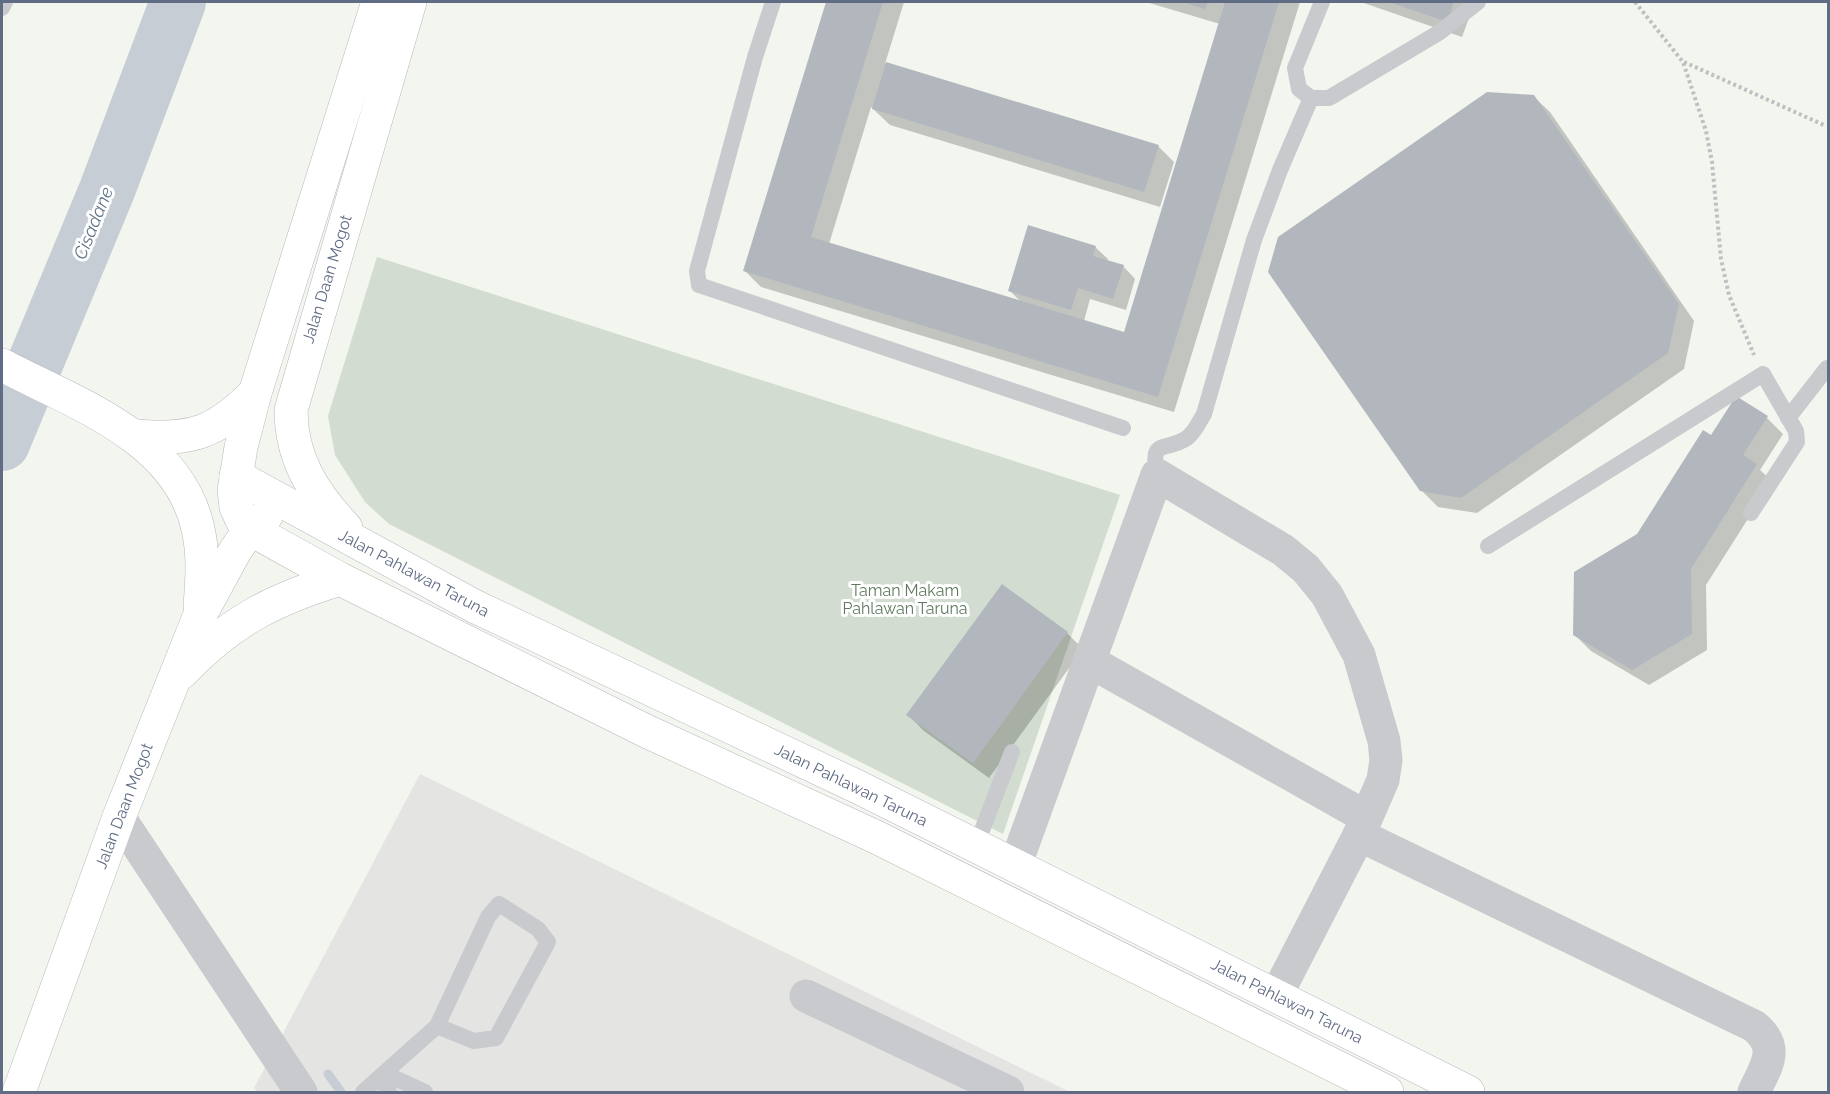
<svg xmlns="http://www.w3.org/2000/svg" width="1830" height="1094" viewBox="0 0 1830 1094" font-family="Raleway,sans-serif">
<rect width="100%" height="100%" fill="#f3f5ef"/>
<path fill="#e4e5e3" d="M420 774 1070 1092H257L254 1088Z"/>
<path fill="#d2dcd0" d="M377 257 1120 495 1003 834 389 524 365 502 335 455 328 416Z"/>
<g fill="#0003">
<path d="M827 2H904L885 64 1158 146 1174 162 1160 207 890 125 871 107 829 244 1021 302 1009 290 1095 247 1108 259 1107 262 1123 266 1135 279 1126 310 1090 299 1084 321 1125 334 1220 24 1146 2H1300L1174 412 761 287 745 271Z"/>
<path d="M1361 2H1475L1462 37Z"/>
<path d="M1533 96 1550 112 1694 321 1684 369 1477 513 1438 507 1421 490Z"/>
<path d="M1737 398 1767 418 1783 434 1760 470 1772 481 1706 585 1707 650 1649 685 1591 651 1574 634 1638 536 1712 437Z"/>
<path d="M1067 633 1083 649 989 778 924 731 908 715Z"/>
</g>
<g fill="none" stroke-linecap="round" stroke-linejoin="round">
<path stroke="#c6cdd4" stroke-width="9" d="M328 1074 341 1092"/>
<path stroke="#c6cdd4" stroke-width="56" d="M2 443 107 190 178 2"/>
</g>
<g fill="#b2b7be">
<path d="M826 2H883L811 237 1124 332 1225 2H1279L1158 397 743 271Z"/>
<path d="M1182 2H1208L1205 9Z"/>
<path d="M1389 2H1454L1447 22Z"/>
<path d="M886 62 1159 145 1144 192 872 109Z"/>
<path d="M1487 92 1534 95 1679 304 1668 353 1461 498 1420 491 1268 272 1278 237Z"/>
<path d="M1028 225 1096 246 1093 256 1124 265 1113 299 1078 288 1071 310 1008 291Z"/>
<path d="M1736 396 1768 416 1743 455 1757 464 1691 569 1692 634 1632 670 1573 635 1574 572 1637 534 1703 430 1711 435Z"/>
<path d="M1002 584 1068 632 973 763 906 715Z"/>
</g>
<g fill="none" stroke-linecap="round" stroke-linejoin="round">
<defs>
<g id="highway">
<path d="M378 2 255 393 241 447 234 491 236 507 243 522 250 529 340 579 646 731 876 837 1387 1092"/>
<path d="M2 365C74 403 179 438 198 529 204 555 202 580 200 606"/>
<path d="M135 436C192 441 215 433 255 393"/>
<path d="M236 476 474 606 858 787 1468 1092"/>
<path d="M346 528C313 493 291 458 291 410L410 2"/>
<path d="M181 673C231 621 272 600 340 579"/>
<path d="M19 1092 119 817 199 617 235 551 250 529 266 516"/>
</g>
</defs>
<use href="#highway" stroke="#b7b9bd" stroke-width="34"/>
<g stroke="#bec0c2" stroke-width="4" stroke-dasharray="3 3" stroke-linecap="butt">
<path d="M1635 2 1683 62 1706 131 1712 162 1721 259 1729 295 1754 355"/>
<path d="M1684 62 1826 126"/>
</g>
<g stroke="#c8cace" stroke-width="16">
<path d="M773 2 755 57 697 271 699 285 1123 428"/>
<path d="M1322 2 1295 68 1299 89 1311 98H1329L1440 32 1478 2"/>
<path d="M2 8 5 2"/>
<path d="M1788 418 1827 368"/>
<path d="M1157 475C1150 437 1164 453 1187 438 1195 432 1199 422 1204 414L1254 240 1280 170 1311 98"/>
<path d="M1488 546 1763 374 1796 431 1797 442 1751 513"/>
<path d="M976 846 1012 752"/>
<path d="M386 1074 425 1092"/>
<path d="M381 1079 389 1092"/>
<path d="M363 1092 437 1026 488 917 499 904 538 929 548 942 496 1038 474 1041 437 1026"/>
</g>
<g stroke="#c8cace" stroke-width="33">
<path d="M1089 661 1366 817"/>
<path d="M119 817 301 1092"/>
<path d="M1359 835 1754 1026C1781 1048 1766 1066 1754 1092"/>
<path d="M1015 866 1157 475 1283 550 1306 569 1327 595 1359 655 1384 741 1386 760 1383 780 1359 835 1276 996"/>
<path d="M806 996 1008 1092"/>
</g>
<use href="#highway" stroke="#fff" stroke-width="33"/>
</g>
<g text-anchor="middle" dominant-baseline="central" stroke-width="6" stroke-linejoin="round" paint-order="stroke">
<g font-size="16" fill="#606c84" stroke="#fff">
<text transform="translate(327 279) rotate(-73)">Jalan Daan Mogot</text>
<text transform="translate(414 573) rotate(28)">Jalan Pahlawan Taruna</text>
<text transform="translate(851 785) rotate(26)">Jalan Pahlawan Taruna</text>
<text transform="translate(124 806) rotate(-69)">Jalan Daan Mogot</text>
<text transform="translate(1287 1001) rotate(27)">Jalan Pahlawan Taruna</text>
</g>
<g font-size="16" fill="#607a60" stroke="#fff">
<text x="905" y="590">Taman Makam<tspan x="905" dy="18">Pahlawan Taruna</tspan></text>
</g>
<g font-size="18" font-style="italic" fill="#617588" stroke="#fff">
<text transform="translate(93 223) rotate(-68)">Cisadane</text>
</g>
</g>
<rect width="1830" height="1094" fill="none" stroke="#606c84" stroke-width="6"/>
</svg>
